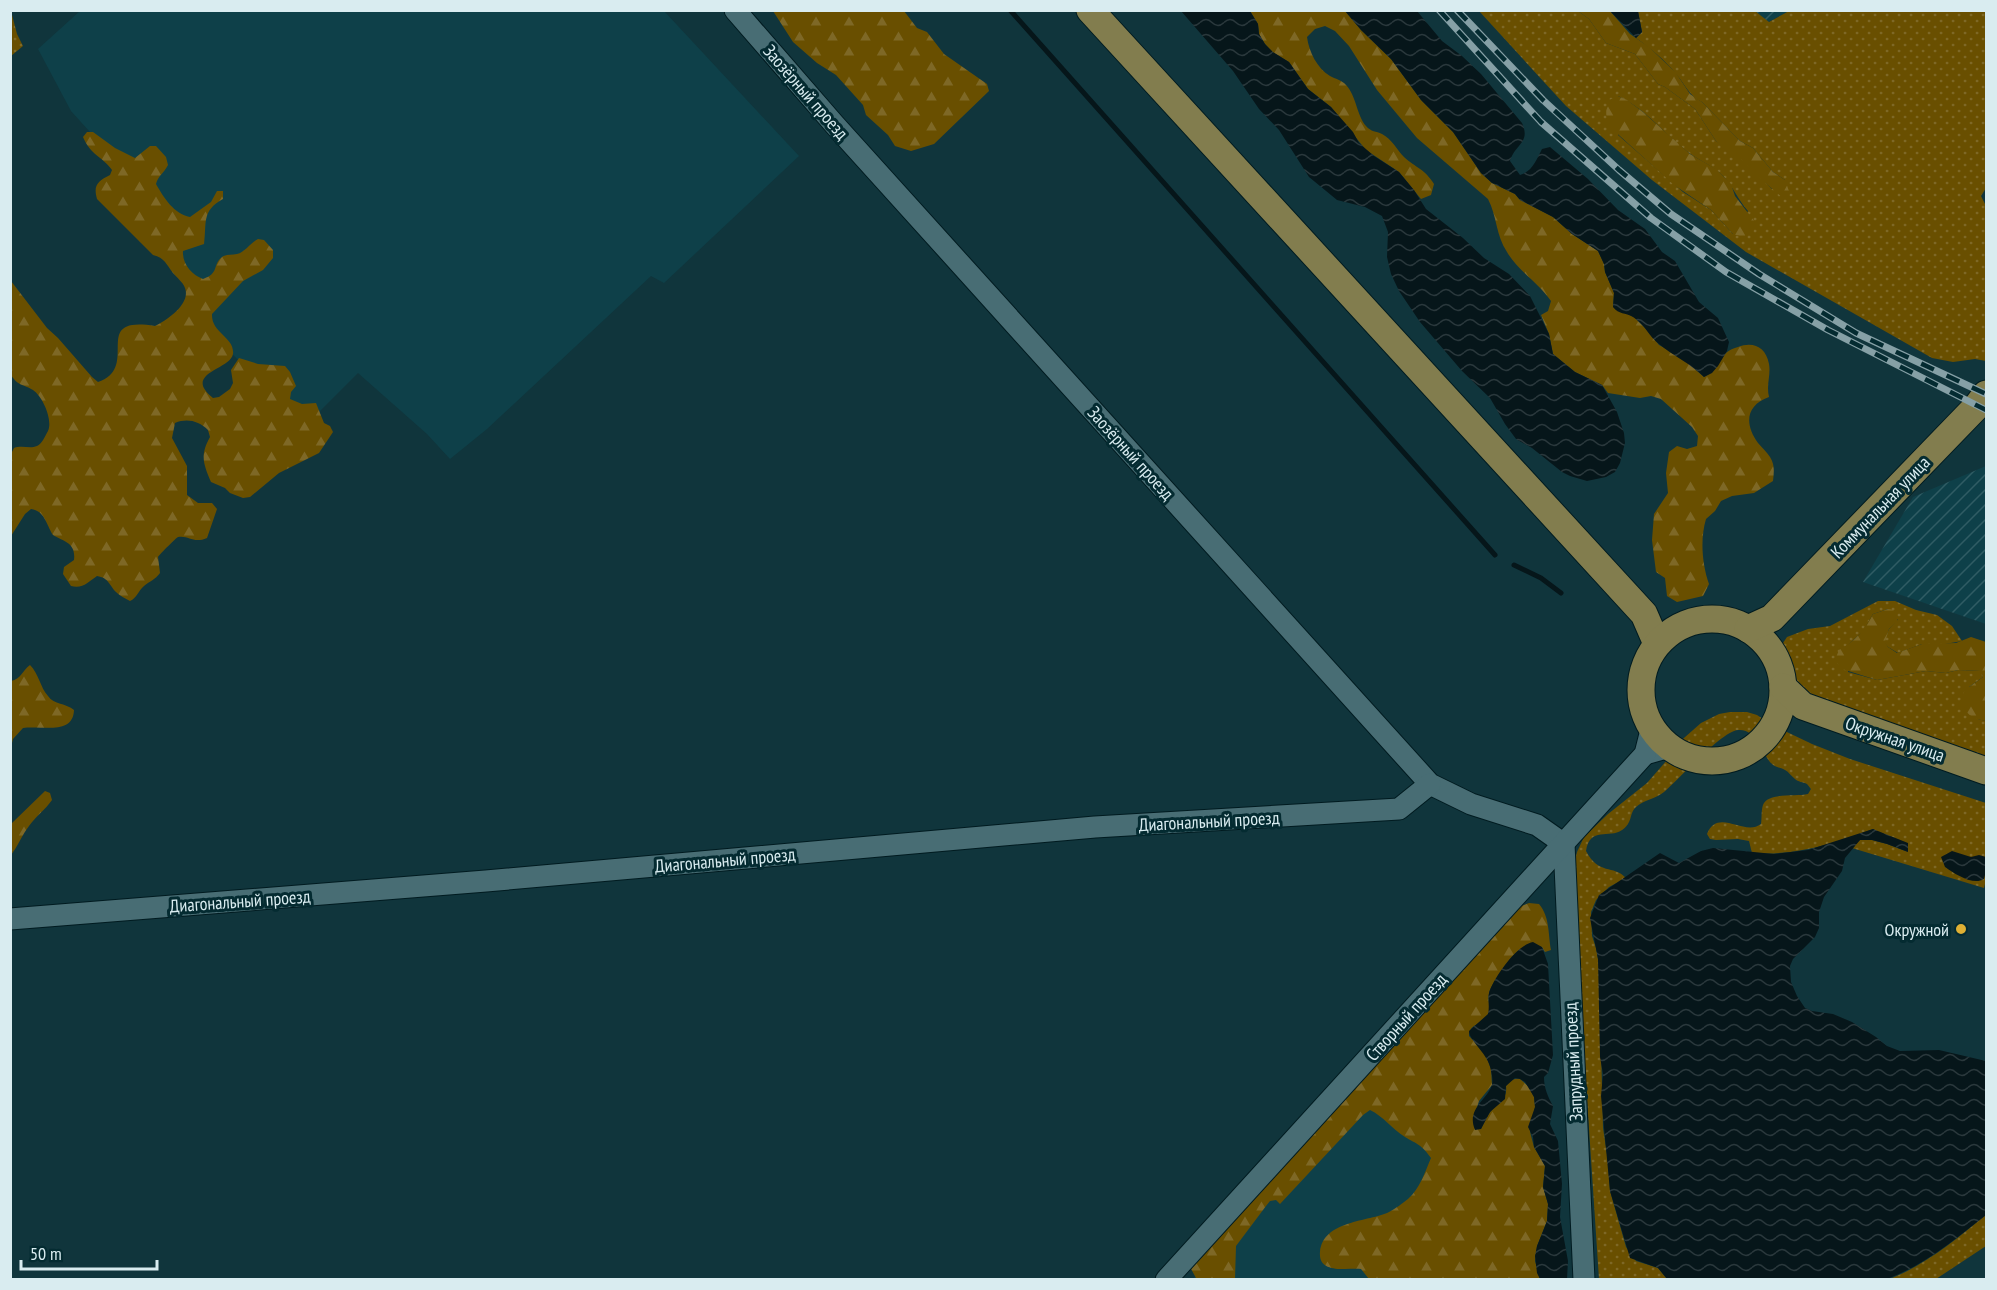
<svg xmlns="http://www.w3.org/2000/svg" width="1997" height="1290" viewBox="0 0 1997 1290" font-family="'PT Sans Narrow',sans-serif">
<defs>
<pattern id="industrial-furrows" width="10" height="10" patternUnits="userSpaceOnUse" patternTransform="scale(1.5)"><rect width="10" height="10" fill="#0e4049"/><path d="M-1 1l2-2M0 10L10 0M9 11l2-2" fill="none" stroke="#305c64"/></pattern>
<pattern id="grass-dots" width="8" height="8" patternUnits="userSpaceOnUse" patternTransform="scale(1.5)"><rect width="8" height="8" fill="#694f00"/><path d="M2 2h.1M6 6h.1" fill="none" stroke="#7e6826" stroke-width="1.8" stroke-linecap="round"/></pattern>
<pattern id="forest-firs" width="22" height="20" patternUnits="userSpaceOnUse" patternTransform="scale(1.5)"><rect width="22" height="20" fill="#694f00"/><path d="M5 1l3.5 6h-7zM16 11l3.5 6h-7z" fill="#7e6826"/></pattern>
<pattern id="water-waves" width="16" height="10" patternUnits="userSpaceOnUse" patternTransform="scale(1.5)"><rect width="16" height="10" fill="#06161a"/><path d="M0 5q4-4 8 0t8 0" fill="none" stroke="#2a383c"/></pattern>
</defs>
<rect width="100%" height="100%" fill="#10353c"/>
<g fill="#0e4049">
<path d="M80 11H664L799 156 664 283 651 276 487 429 450 459 427 434 358 373 304 427 193 314V288L150 245 173 224 71 111 38 49Z"/>
<path d="M1378 1083 1527 1279 1192 1280Z"/>
</g>
<g fill="url(#industrial-furrows)">
<path d="M1755 11H1789L1768 22Z"/>
<path d="M1986 466V624L1863 582 1913 497Z"/>
</g>
<g fill="url(#grass-dots)" fill-rule="evenodd">
<path d="M11 11 17 34 23 46 11 56Z"/>
<path d="M1479 11H1578L1589 19 1606 43 1635 54 1658 84 1665 87 1695 109 1716 141 1741 158 1772 189 1785 180 1773 172 1753 148 1740 141 1702 102C1689 96 1685 84 1676 74 1665 60 1650 48 1636 38L1642 32 1638 11H1755L1769 22 1789 11H1986V188L1981 196 1986 206V361L1975 359 1953 362 1932 358 1746 252 1652 180 1566 106ZM1618 96C1643 107 1662 131 1683 148 1696 160 1712 164 1724 177 1734 188 1738 200 1748 211L1733 234 1711 210 1683 192 1618 135Z"/>
<path d="M1878 601H1895L1916 610 1937 615 1952 626 1962 641 1945 644H1922L1898 653 1888 647 1884 642 1889 629 1898 620 1888 609 1873 614 1863 631 1848 645V672L1877 680 1926 671 1946 673 1958 670 1982 671 1983 677 1969 687 1978 719 1986 721V757L1816 700 1788 681 1782 671 1778 656 1781 646 1787 637 1808 629 1830 626Z"/>
<path d="M1730 712H1747L1757 715 1772 725 1812 744 1850 759 1986 803V880L1984 888 1852 848 1860 840H1872L1887 844 1908 852 1873 829C1833 844 1796 856 1752 853L1749 841 1738 839 1716 840 1710 839 1707 834C1718 807 1744 837 1761 824 1762 818 1761 811 1763 805 1768 792 1796 797 1808 794L1811 789 1807 784C1803 782 1798 782 1795 779 1791 776 1789 772 1785 770 1780 767 1776 768 1772 764 1762 754 1756 728 1738 730 1722 731 1678 780 1664 792 1656 799 1643 800 1636 807 1629 813 1633 823 1622 830 1609 839 1590 826 1586 851 1599 876 1613 864 1626 878L1609 887 1596 900 1591 912 1592 936 1596 948 1599 965 1603 1128 1608 1161 1610 1191 1626 1247 1636 1261 1658 1268 1667 1279H1599L1572 873 1577 852 1584 837 1608 814 1647 783 1668 759 1676 745 1701 723 1719 714Z"/>
<path d="M1986 1215V1246L1936 1279 1887 1280C1925 1266 1956 1239 1986 1215Z"/>
</g>
<g fill="url(#forest-firs)">
<path d="M773 11H904L917 28 927 32 944 54 987 84 989 91 934 144 911 151 895 146 888 135 866 115 863 105 836 75 817 63 793 42Z"/>
<path d="M1250 11H1345L1361 30 1391 59 1421 100 1453 132 1481 173 1492 183 1515 194 1520 200 1553 217 1572 234 1598 251 1604 264 1605 272 1614 293 1613 307 1634 317 1645 328 1659 345 1681 357 1704 377C1716 371 1718 362 1726 353 1729 350 1734 348 1738 347 1753 341 1766 347 1769 364 1771 375 1766 385 1769 397 1746 405 1744 424 1758 443 1762 448 1767 452 1770 457 1775 465 1774 472 1773 481L1754 493 1732 496 1721 501 1715 511 1706 519C1700 539 1702 564 1709 584L1703 596 1677 602 1667 596 1665 578 1656 572 1652 540 1654 514 1668 493 1666 473 1669 452 1677 446 1687 449 1697 446 1698 436 1692 427 1661 399 1651 396 1640 398 1608 393 1602 385 1575 372 1553 354 1549 334 1541 315 1548 311 1551 301C1539 283 1517 270 1507 252 1496 236 1497 216 1488 199L1417 138 1377 90 1349 46 1335 31 1325 26 1315 29 1307 37C1309 52 1317 68 1330 76 1335 79 1342 80 1346 85 1356 95 1357 116 1366 126 1371 132 1376 131 1382 134 1392 139 1397 150 1404 157 1416 168 1425 169 1434 184L1431 195 1421 199 1399 172 1366 150 1331 107 1308 89 1289 62 1272 52 1265 44 1259 34 1258 24Z"/>
<path d="M1578 11H1610L1630 34 1649 47 1676 73 1690 94 1702 102 1740 141 1753 148 1773 172 1785 180 1790 194 1783 198 1756 175 1741 159 1728 152 1716 141 1695 109 1665 87 1658 84 1635 54 1606 43 1589 19Z"/>
<path d="M1618 96 1627 100 1643 112 1690 154 1716 169 1731 184 1735 196 1755 222 1753 233 1743 237 1733 234 1711 210 1674 185 1611 128C1605 117 1605 111 1609 100Z"/>
<path d="M87 132H93L115 148 135 158 150 146H156L166 157 168 165C164 173 158 176 156 184 164 198 174 214 190 217L211 202 217 191H223V199C201 211 207 223 204 244L183 251C182 264 192 275 203 279 220 273 212 265 222 257 226 254 232 255 237 254 245 252 250 243 258 239L264 240 273 250V258L263 270 243 281 212 314C211 333 235 337 233 354 230 370 182 373 213 398L219 397 230 389 233 383 231 370 239 358 258 364 285 366 290 372 296 386 291 392 290 399 302 404 316 403 324 423 330 426 333 432 319 453 279 473 250 497 243 498 230 493 225 488 211 482C203 463 200 455 210 437L208 430C199 421 187 418 175 423L172 438 187 466V495L198 503H212L217 509 207 538C193 544 189 535 178 537 177 537 160 554 158 557L160 573C155 580 150 581 144 586 138 591 137 598 130 601 125 598 120 596 116 592 109 585 109 578 97 576 88 582 83 589 71 586L63 574 64 567 74 560C76 543 65 542 53 535 46 524 45 511 31 509L25 514 11 536V454L14 448C22 445 30 449 37 446 42 444 45 436 48 431 53 420 43 397 33 390 23 384 18 386 11 375V281L47 328 58 338 92 377 98 382C142 367 88 315 155 326 167 320 191 304 185 288 183 282 177 278 173 273 166 264 165 258 153 255L97 199C93 185 98 181 110 175L112 170C101 155 91 156 83 137Z"/>
<path d="M1888 609 1894 610 1898 621 1889 629 1885 642 1888 647 1897 653 1922 644 1956 643 1971 637 1986 642V721C1973 719 1964 714 1961 699L1965 690 1983 677 1981 671 1958 670 1946 673 1926 671 1877 680 1842 669 1835 660 1839 650C1858 639 1862 632 1873 614Z"/>
<path d="M30 665C39 674 40 687 48 696 54 705 66 703 74 710 73 736 41 725 23 728L13 739 11 747V681C21 679 22 671 30 665Z"/>
<path d="M45 791 50 793 52 800C45 810 36 816 29 826 22 835 18 846 11 855V824Z"/>
<path d="M1529 903 1539 904C1550 917 1548 934 1551 950L1545 952 1542 947C1536 948 1523 947 1519 950 1511 956 1491 984 1489 993 1487 1001 1492 1009 1487 1016 1481 1025 1469 1024 1469 1036L1485 1053 1491 1069 1492 1085 1479 1101 1473 1120 1481 1129C1484 1123 1487 1116 1491 1111 1497 1102 1508 1100 1506 1086 1510 1081 1513 1078 1520 1079L1529 1087 1534 1097 1535 1107 1530 1132 1534 1147 1545 1166 1543 1187 1548 1204 1547 1221 1537 1246 1535 1261 1540 1279H1369L1361 1269C1346 1268 1318 1274 1320 1252 1323 1220 1369 1222 1389 1212 1395 1209 1403 1203 1408 1199 1420 1188 1425 1172 1431 1158 1422 1145 1417 1144 1405 1137 1392 1129 1383 1116 1370 1110L1363 1115 1280 1204 1276 1200 1270 1201 1266 1206 1236 1246 1235 1279 1196 1278 1190 1267 1519 907Z"/>
</g>
<g fill="url(#water-waves)">
<path d="M1181 11H1250L1258 24 1259 34 1265 44 1273 52 1289 62 1308 89 1331 107 1353 132 1359 143 1374 156 1399 172 1414 190 1426 209 1463 238 1484 258 1509 274 1530 296 1549 334 1553 354 1575 372 1602 385 1617 412 1624 433 1625 443 1620 463 1615 472 1606 477 1587 481 1570 476 1562 472 1532 448 1516 439 1505 424 1490 398 1462 371 1420 322 1399 291 1391 274 1387 257 1388 232 1382 216 1365 207 1337 200 1309 177 1279 130 1259 109 1233 71Z"/>
<path d="M1345 11H1417L1442 41 1462 56 1481 74 1522 123C1531 143 1515 144 1510 161L1520 175C1533 171 1536 160 1542 149L1550 147 1588 179 1618 210 1645 229 1662 252 1675 261 1699 302 1718 318 1729 342 1727 351 1718 366 1712 373 1704 377C1690 363 1673 356 1659 344 1649 337 1645 324 1633 317 1625 312 1619 315 1613 307L1614 293 1605 272 1604 264 1598 251 1572 234 1553 217 1520 200 1515 194 1492 183 1481 173 1453 132 1421 100 1391 59 1361 30Z"/>
<path d="M1610 11H1638L1642 32 1636 38Z"/>
<path d="M1873 829 1908 843V852L1887 844 1872 840H1860L1845 858 1842 871 1824 897 1819 912V928L1815 937 1793 959 1790 966 1791 982 1797 996 1805 1008 1812 1011 1833 1014 1852 1022 1876 1037 1887 1046 1900 1051 1939 1050 1986 1061V1215C1955 1239 1925 1265 1887 1279H1667L1658 1268 1630 1258 1610 1191 1601 1096 1603 1074 1600 1057 1598 959 1590 918 1599 895 1660 853 1679 863 1701 851 1713 848 1774 854 1808 850Z"/>
<path d="M1952 851 1971 857 1979 855 1986 857V871L1984 879C1973 886 1955 874 1945 867L1941 857Z"/>
<path d="M1533 942 1542 947 1548 964 1553 1055 1548 1073 1544 1077C1544 1088 1548 1097 1553 1106L1550 1124 1558 1141 1562 1184 1560 1217 1568 1261 1567 1279H1540L1537 1273 1535 1256 1537 1246 1547 1221 1548 1204 1543 1187 1545 1166 1534 1147 1533 1137 1528 1127 1535 1107 1534 1097 1525 1082 1520 1079 1515 1078 1506 1086 1505 1099 1490 1112 1481 1129 1475 1130C1466 1109 1487 1100 1492 1085 1493 1081 1492 1074 1491 1071 1489 1054 1469 1041 1469 1031L1488 1014C1490 1006 1487 997 1490 990 1496 975 1517 945 1533 942Z"/>
</g>
<g fill="none" stroke-linecap="round" stroke-linejoin="round">
<g stroke="#06161a" stroke-width="5">
<path d="M1010 10 1495 555"/>
<path d="M1514 565 1541 578 1561 593"/>
</g>
<defs>
<g id="minor">
<path d="M735 10 834 124 1430 784 1471 804 1537 825 1564 844"/>
<path d="M1645 754 1670 747"/>
<path d="M1564 844 1584 1280"/>
<path d="M10 919 486 881 1095 827 1399 809 1430 784"/>
<path d="M1166 1280 1645 754 1652 726"/>
</g>
<g id="major">
<path d="M1090 10 1644 614 1657 644"/>
<circle cx="1712" cy="690" r="71"/>
<path d="M1748 629 1772 618 1977 406 1986 394"/>
<path d="M1783 687 1803 706 1986 771"/>
</g>
</defs>
<use href="#minor" stroke="#011b20" stroke-width="23"/>
<use href="#major" stroke="#011b20" stroke-width="29"/>
<use href="#minor" stroke="#486d74" stroke-width="21"/>
<use href="#major" stroke="#827d4e" stroke-width="27"/>
<defs>
<g id="rail">
<path d="M1439 10 1541 122 1651 218 1726 272 1828 330 1986 410"/>
<path d="M1457 10 1543 100 1619 170 1671 214 1759 274 1856 333 1986 394"/>
</g>
</defs>
<use href="#rail" stroke="#86a0a6" stroke-width="7"/>
<use href="#rail" stroke="#042b31" stroke-width="4.5" stroke-dasharray="14" stroke-linecap="butt"/>
</g>
<circle fill="#dfb034" stroke="#042b31" stroke-width="2" cx="1961" cy="929" r="6"/>
<g text-anchor="middle" dominant-baseline="central" stroke-width="6" stroke-linejoin="round" paint-order="stroke">
<g font-size="18" fill="#d9ecf0" stroke="#042b31">
<text transform="translate(806 92) rotate(49)">Заозёрный проезд</text>
<text transform="translate(1131 453) rotate(48)">Заозёрный проезд</text>
<text transform="translate(1880 507) rotate(-46)">Коммунальная улица</text>
<text transform="translate(1895 739) rotate(19)">Окружная улица</text>
<text transform="translate(1209 821) rotate(-3)">Диагональный проезд</text>
<text transform="translate(725 860) rotate(-5)">Диагональный проезд</text>
<text transform="translate(240 901) rotate(-4)">Диагональный проезд</text>
<text transform="translate(1406 1017) rotate(-48)">Створный проезд</text>
<text transform="translate(1573 1062) rotate(-93)">Запрудный проезд</text>
</g>
<g font-size="18" fill="#d9ecf0" stroke="#042b31" text-anchor="end">
<text x="1949" y="929">Окружной</text>
</g>
</g>
<rect width="1997" height="1290" fill="none" stroke="#d9ecf0" stroke-width="24"/>
<path d="M21 1260v9h136v-9" fill="none" stroke="#d9ecf0" stroke-width="3"/>
<text x="30" y="1260" font-size="18" fill="#d9ecf0" stroke="#042b31" stroke-width="4.5" paint-order="stroke">50 m</text>
</svg>
